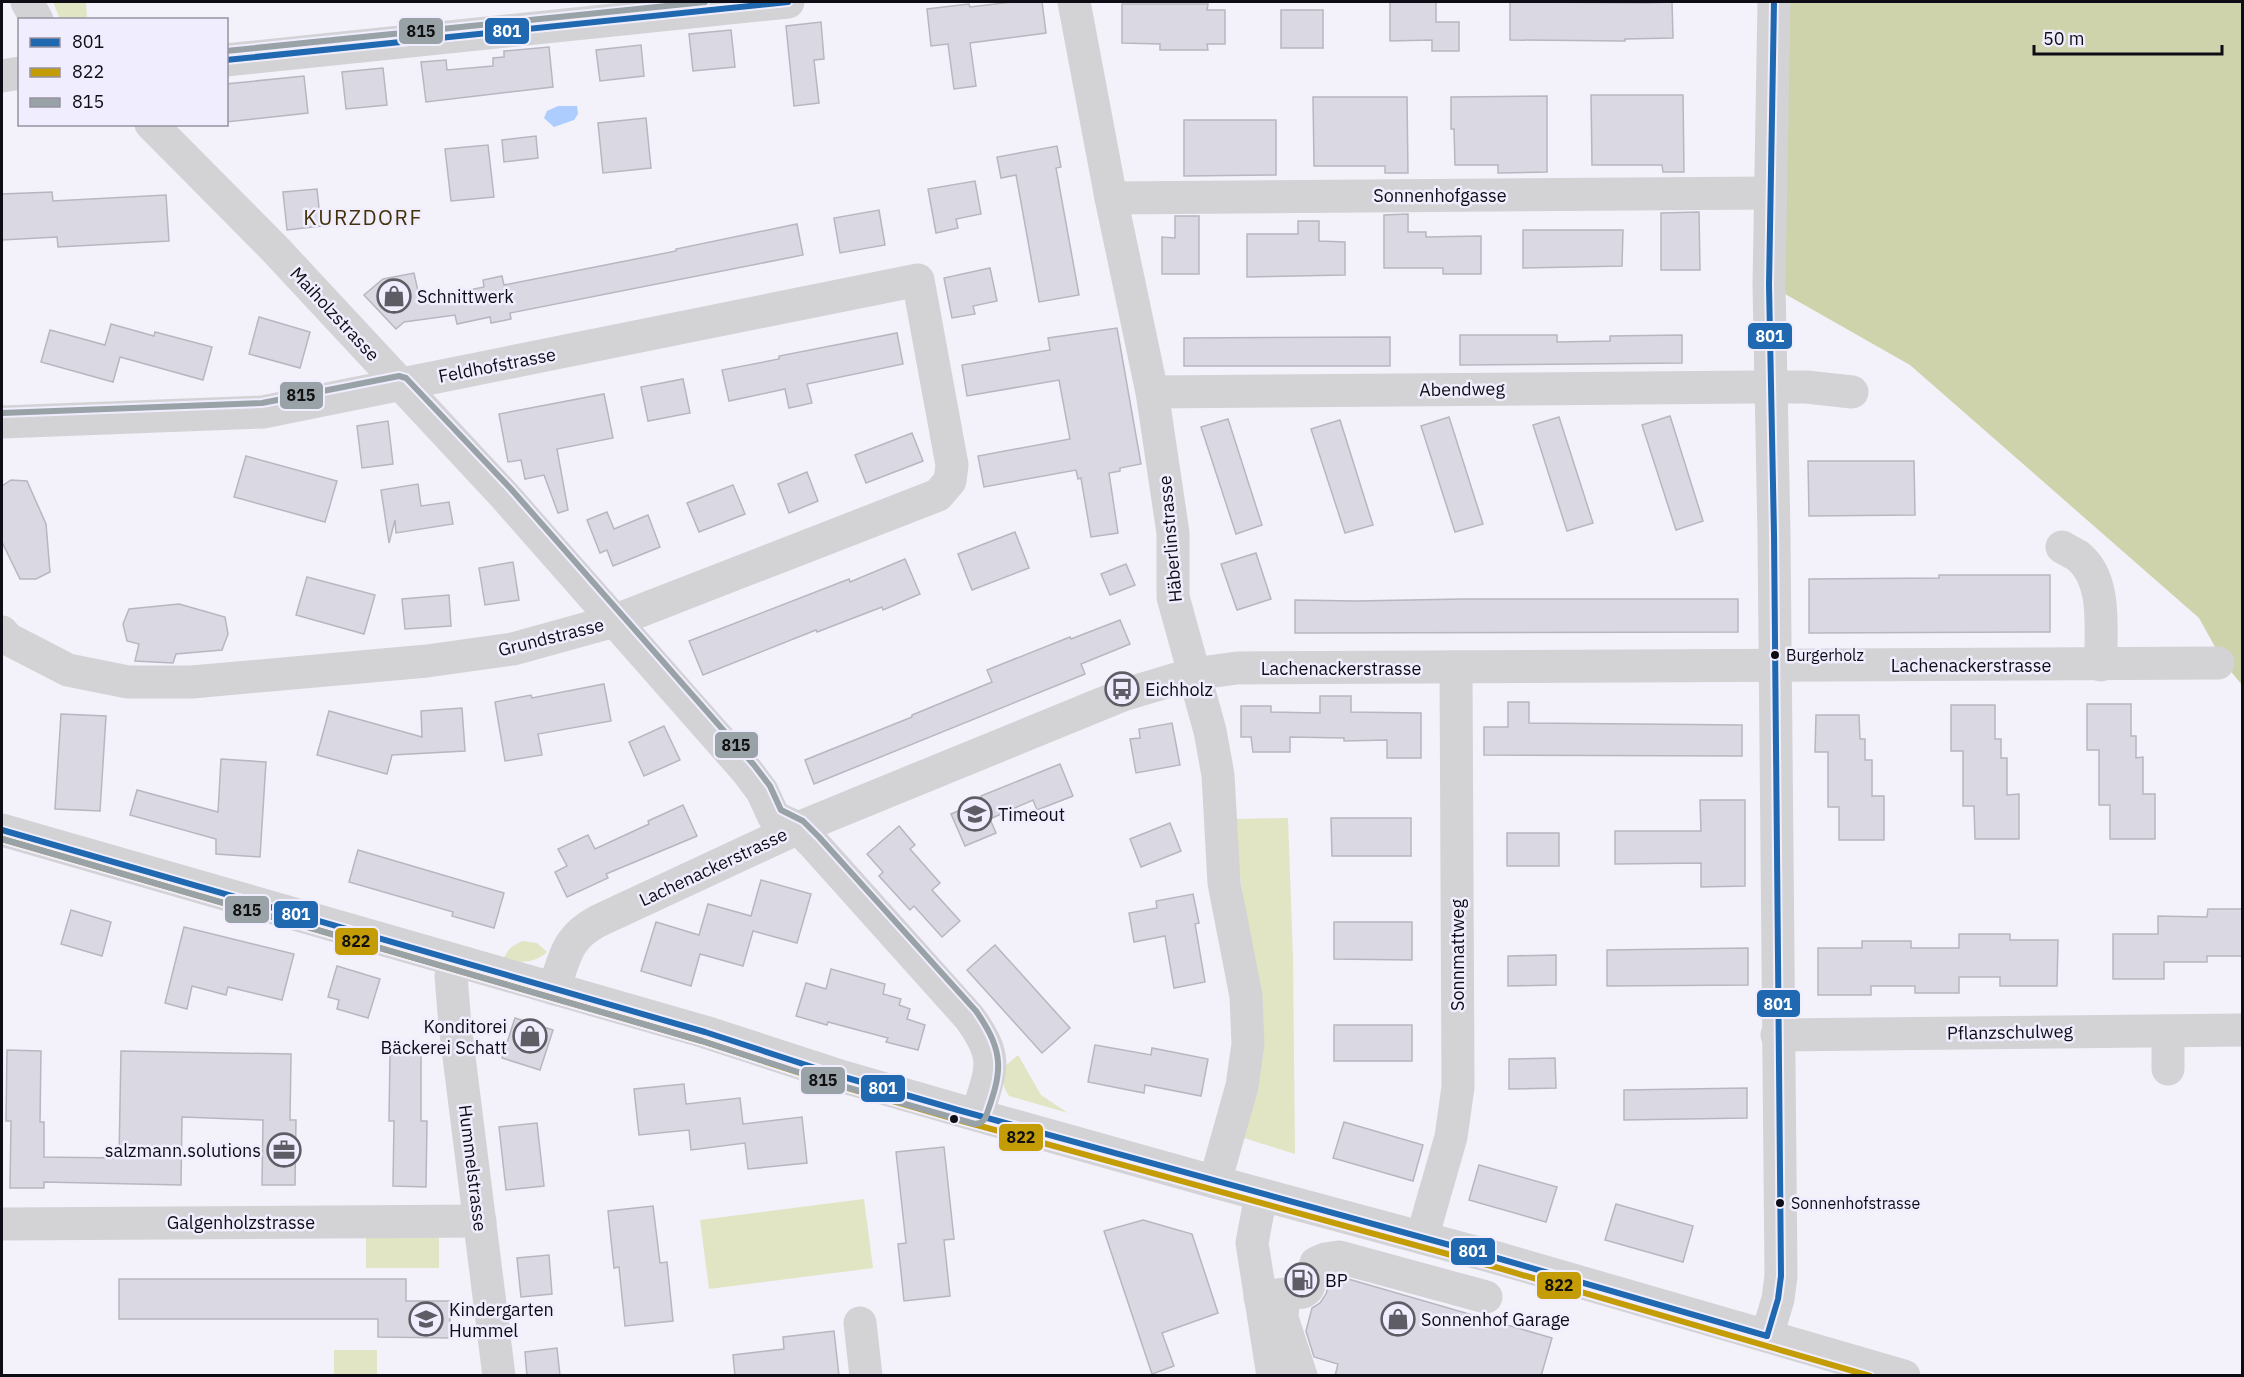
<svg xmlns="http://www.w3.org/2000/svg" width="2244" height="1377" viewBox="0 0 2244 1377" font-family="'IBM Plex Sans',sans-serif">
<rect width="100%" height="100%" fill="#f3f1fa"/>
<g fill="#e1e5c4">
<path d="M53 2H86L87 17 94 19H60Z"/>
<path d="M1288 818 1293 958 1295 1154 1244 1138 1248 926 1239 869 1235 819Z"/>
<path d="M522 941 537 943 547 952C534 964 520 963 503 959L510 948Z"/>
<path d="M1018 1055 1041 1095 1068 1113 1009 1096 1004 1087 1003 1068Z"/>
<path d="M864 1199 873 1268 709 1289 700 1220Z"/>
<rect x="366" y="1237" width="73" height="31"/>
<rect x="334" y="1350" width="43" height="25"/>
</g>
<path fill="#cfd3ab" d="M1774 2H2242V685L2224 663 2199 618 1910 365 1769 285Z"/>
<path fill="#accdfd" d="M558 106H577L578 114 574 120 554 127 544 118 547 111Z"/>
<g fill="#dad8e2" stroke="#b8b6bf" stroke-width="1.5">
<path d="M1012 2H1042L1046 33 970 43 976 86 954 89 948 44 931 46 927 9 969 4 970 7Z"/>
<path d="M1390 2H1436V22H1459V51H1432V40L1390 41Z"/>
<path d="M1510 2 1647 3 1672 2 1673 38 1625 39V41L1510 40Z"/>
<path d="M1122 4H1208L1207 10H1225V44H1207L1208 50H1160V44L1122 43Z"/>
<rect x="1281" y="10" width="42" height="38"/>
<path d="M821 22 824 59 814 60 819 103 794 106 786 26Z"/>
<path d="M731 30 735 67 693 71 689 34Z"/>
<path d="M641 45 644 76 600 81 596 50Z"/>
<path d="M549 47 553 87 426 102 421 62 446 60 447 70 493 66V58L504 57V51Z"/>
<path d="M383 68 387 105 346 109 342 72Z"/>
<path d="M304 76 308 113 226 122V84Z"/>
<path d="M1591 95H1683L1684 172H1663L1662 165H1592Z"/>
<path d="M1547 96V172L1498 173V165H1455L1454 129H1451V97Z"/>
<path d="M1313 97H1407L1408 173H1385V166H1314Z"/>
<path d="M646 118 651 168 603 173 598 123Z"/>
<path d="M1184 120H1276V175L1184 176Z"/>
<path d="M536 136 538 158 504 162 502 140Z"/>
<path d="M488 145 494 197 451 201 445 149Z"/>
<path d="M1057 146 1061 167 1056 168 1079 295 1039 302 1016 175 1001 178 997 157Z"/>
<path d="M975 181 981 214 956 219 958 228 936 233 928 189Z"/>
<path d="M317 189 321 226 287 230 283 192Z"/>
<path d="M52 192 53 201 166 195 169 241 58 247 57 237 2 240V194Z"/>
<path d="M879 210 885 245 840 253 834 218Z"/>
<path d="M1699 212 1700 270H1661V213Z"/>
<path d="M1408 214V232H1426V237L1481 236V274H1443V268H1384V215Z"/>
<path d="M1175 216H1199V274H1162V237L1175 238Z"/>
<path d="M1298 221H1319V241L1345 242V275L1247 277V234H1298Z"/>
<path d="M797 224 803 255 510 313 511 319 491 323 490 317 457 324 455 315 404 322 396 329 364 295 383 279 414 273 420 300 484 287 483 280 502 276 504 285 676 251V249Z"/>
<path d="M1523 230H1623L1622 266 1523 268Z"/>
<path d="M990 268 997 301 973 306 975 314 952 318 944 278Z"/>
<path d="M259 317 310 332 300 368 249 354Z"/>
<path d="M111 324 154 336 155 332 212 347 203 380 120 357 113 382 41 362 50 330 105 345Z"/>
<path d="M1117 328 1141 464 1120 468V471L1109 473 1118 533 1091 537 1081 478 1078 479 1076 470 984 487 978 456 1070 439 1059 380 967 396 962 365 1050 350 1048 338Z"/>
<path d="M897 333 903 364 807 384 812 403 789 408 785 389 729 401 722 370 779 359V356Z"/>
<path d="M1460 335H1557V342L1610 341V336L1682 335V363L1460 365Z"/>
<path d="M1390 337V366H1184V338Z"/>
<path d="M683 379 690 413 648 421 641 387Z"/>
<path d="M604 394 613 438 557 449 568 510 558 513 544 475 525 479 521 460 508 462 499 414Z"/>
<path d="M1670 416 1703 521 1676 530 1642 425Z"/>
<path d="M1449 417 1483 524 1455 532 1421 426Z"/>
<path d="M1559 417 1593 523 1567 531 1533 425Z"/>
<path d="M1228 419 1262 525 1236 534 1201 427Z"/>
<path d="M1340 420 1373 525 1345 533 1311 429Z"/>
<path d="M388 421 393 464 362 468 357 426Z"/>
<path d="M912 433 923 461 866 483 855 455Z"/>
<path d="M246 456 337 481 325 522 234 497Z"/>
<path d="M1808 461H1914L1915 515 1809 516Z"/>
<path d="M807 472 818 501 789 513 778 484Z"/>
<path d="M11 480 27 481 46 524 50 572 36 579H20L2 542V486Z"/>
<path d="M418 484 421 506 449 502 453 524 396 533 395 520 389 543 381 490Z"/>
<path d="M733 485 745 514 699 532 687 503Z"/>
<path d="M607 512 614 529 648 515 660 547 613 566 607 550 600 553 587 520Z"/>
<path d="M1015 532 1029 568 972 590 958 554Z"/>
<path d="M1256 553 1271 599 1237 610 1221 564Z"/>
<path d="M905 559 920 594 883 610 882 607 817 632 816 630 703 675 689 641 849 579 850 582Z"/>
<path d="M513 562 519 600 485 605 479 568Z"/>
<path d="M1126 564 1135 585 1110 595 1101 574Z"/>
<path d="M1939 575H2050V632L1809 633V579L1939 578Z"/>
<path d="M307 577 375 595 364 634 296 615Z"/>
<path d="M449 595 451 626 405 629 402 599Z"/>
<path d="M1463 599H1738V632L1295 633V600L1356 601Z"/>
<path d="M179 604 225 617 228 634 222 650 176 654 173 663 135 661 139 644 127 641 123 624 129 609Z"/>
<path d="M1120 620 1130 644 1081 664 1085 674 814 784 805 760 912 717V715L992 682 987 670 1070 637 1071 639Z"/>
<path d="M604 684 611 721 538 734 542 755 505 761 495 702 531 695 532 698Z"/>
<path d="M1320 696H1351V712L1421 713V758H1387V740L1344 741V738L1290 737V752H1253L1251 737H1241V706H1271V712L1320 713Z"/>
<path d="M1508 702H1529V723L1742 725V756L1484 755V727H1508Z"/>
<path d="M2087 704H2131V736H2136V758L2143 757V794H2155V839H2110V805H2099V750H2087Z"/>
<path d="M1951 705H1995V739H2001V758H2007V795L2019 794V839H1975L1974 806H1963V751H1951Z"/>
<path d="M462 708 465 751 392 755 387 774 317 755 329 711 422 737 421 711Z"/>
<path d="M61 714 106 716 100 811 55 809Z"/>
<path d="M1816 715H1859L1860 739H1865V760H1872V796H1884V840H1839V807H1828V752H1815Z"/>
<path d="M1172 723 1180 765 1136 773 1130 739 1140 738 1139 729Z"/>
<path d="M664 726 680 760 644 776 629 742Z"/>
<path d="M221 759 266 762 260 857 216 854V839L130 815 137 790 218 812Z"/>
<path d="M1060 764 1073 796 1037 810 1033 800 990 819 996 833 965 846 951 814 983 801 981 796Z"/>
<path d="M1700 800H1745V886L1701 887V863L1615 864V831H1701Z"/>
<path d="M683 805 697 836 606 874 608 878 567 897 555 872 567 866 558 849 588 835 595 849 649 824 648 821Z"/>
<path d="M1331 818H1411V856H1332Z"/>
<path d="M1170 823 1181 851 1141 867 1130 839Z"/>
<path d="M899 826 915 845 910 849 940 883 932 890 960 921 942 937 914 906 910 910 879 876 883 872 867 854Z"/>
<rect x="1507" y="833" width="52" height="33"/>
<path d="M358 850 504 893 494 928 452 916 453 912 349 882Z"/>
<path d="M761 880 811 894 797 943 753 931 743 966 700 954 691 986 641 971 656 922 699 935 708 904 751 916Z"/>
<path d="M1193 894 1199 923 1195 924 1205 982 1174 988 1165 936 1134 942 1129 913 1157 908 1156 901Z"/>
<path d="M2208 909H2242V956H2207V962H2164V979H2113V934H2158V916L2207 917Z"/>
<path d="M71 910 111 922 102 956 61 944Z"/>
<path d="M1334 922H1412V960L1334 959Z"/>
<path d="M184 927 294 954 282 1000 228 987 226 995 192 986 187 1009 165 1003Z"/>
<path d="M1959 934H2010V940H2058L2057 986H2000V977H1959V993H1915V986H1871V995H1818V948H1862V941H1911V948H1959Z"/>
<path d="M995 945 1070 1028 1042 1053 967 970Z"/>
<path d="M1748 948V985L1607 986V950Z"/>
<path d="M1556 955V985L1508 986V956Z"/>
<path d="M337 966 380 979 368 1018 337 1009 339 1000 328 997Z"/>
<path d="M831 969 885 984 883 994 901 999 899 1005 910 1009 907 1019 925 1025 918 1050 886 1042 888 1038 828 1022 827 1025 796 1016 806 983 826 989Z"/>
<path d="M515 1018 553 1030 540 1070 502 1058Z"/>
<rect x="1334" y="1025" width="78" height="36"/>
<path d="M1095 1045 1151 1055 1152 1048 1208 1059 1201 1096 1145 1085 1144 1093 1088 1082Z"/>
<path d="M7 1050 41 1051 40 1122H44V1157L119 1158 121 1051 291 1054 290 1120H296L295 1185H262L263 1120 182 1117 181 1185 44 1182V1188H10L11 1121H6Z"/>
<path d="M390 1055H421V1121H427L426 1187 393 1186 394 1121H389Z"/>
<path d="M1555 1058 1556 1088 1509 1089V1059Z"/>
<path d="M684 1084 686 1104 740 1098 743 1124 802 1117 807 1163 748 1169 745 1143 691 1150 689 1130 639 1135 634 1089Z"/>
<path d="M1747 1088V1118L1624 1120V1090Z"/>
<path d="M1344 1122 1423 1145 1413 1181 1333 1158Z"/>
<path d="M537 1123 544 1186 506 1190 499 1127Z"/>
<path d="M944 1147 954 1239 944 1240 950 1296 904 1301 898 1244 906 1243 896 1152Z"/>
<path d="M1479 1165 1557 1187 1546 1222 1469 1200Z"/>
<path d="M1616 1204 1693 1226 1683 1262 1605 1240Z"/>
<path d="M653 1206 660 1263 667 1262 673 1321 625 1326 619 1267 614 1268 608 1211Z"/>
<path d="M1143 1220 1192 1234 1218 1313 1162 1333 1174 1366 1152 1374 1104 1231Z"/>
<path d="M549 1255 552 1294 521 1297 517 1258Z"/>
<path d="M1338 1276 1552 1338 1541 1376H1335L1338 1364 1314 1357 1306 1331 1312 1308 1320 1303 1326 1294 1331 1277Z"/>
<path d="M119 1279H406V1301H450V1338L378 1337V1319H119Z"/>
<path d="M834 1331 839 1376H735L733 1355 784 1349 783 1337Z"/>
<path d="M557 1348 560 1376H527L525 1352Z"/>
</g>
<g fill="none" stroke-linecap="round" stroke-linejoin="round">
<g stroke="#d3d3d6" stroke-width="33">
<path d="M27 2 37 20"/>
<path d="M1074 2 1111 198 1152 392 1173 533V597L1210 731 1218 775 1224 883 1246 996 1248 1044 1242 1086 1215 1182"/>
<path d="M226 60 788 2"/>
<path d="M2 76 20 73"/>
<path d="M151 124 274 248 504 495 747 771 762 791 774 817 798 828 813 843 969 1017C1000 1059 991 1069 977 1115"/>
<path d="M1111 198 1770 193"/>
<path d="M1152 392 1756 387H1806L1852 392"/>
<path d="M2 422 263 412 918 280 952 465 950 481 938 495 614 621 513 649 427 661 192 682H128L68 670 8 639 2 632"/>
<path d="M2062 547C2067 550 2073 553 2078 556 2108 580 2100 631 2101 665"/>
<path d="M455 961 451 976 455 1025 499 1376"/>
<path d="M554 989C565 957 566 938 598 921L798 828 1123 695 1193 674 1237 668 2218 663"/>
<path d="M2168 1031V1069"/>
<path d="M1777 1035 2242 1030"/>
<path d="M1261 1195 1252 1243 1273 1376"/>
<path d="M2 1224 480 1221"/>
<path d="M1422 1238 1451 1137 1458 1087 1456 667"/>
<path d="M1260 1297 1303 1292 1308 1288 1316 1263 1325 1259 1339 1257 1486 1297"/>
<path d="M1283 1303 1282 1318 1301 1376"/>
<path d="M860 1323 866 1376"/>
<path d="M1767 1336 1778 1299 1781 1276 1774 534 1769 285 1774 2"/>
</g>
<path stroke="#d3d3d6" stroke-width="33" d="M2 830 705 1032 837 1075 958 1110 1215 1182 1497 1258 1904 1376"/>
<defs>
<g id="bus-1">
<path d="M226 60 788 2"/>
<path d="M2 830 705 1032 837 1075 958 1110 1497 1258 1767 1336"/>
<path d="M1767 1336 1778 1299 1781 1276 1774 534 1769 285 1774 2"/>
</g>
<path id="bus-2" d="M2 839 702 1041 834 1084 955 1119 1495 1267 1870 1376"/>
<g id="bus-3">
<path d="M226 51 705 2"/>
<path d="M2 839 702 1041 835 1084 975 1124 980 1123 985 1119C1002 1072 1006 1054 976 1011L819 837 803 821 781 810 770 786 754 765 511 489 406 378 399 376 262 403 2 413"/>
</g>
</defs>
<use href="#bus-1" stroke="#f0edfe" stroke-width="10"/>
<use href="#bus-2" stroke="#f0edfe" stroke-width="10"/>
<use href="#bus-3" stroke="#f0edfe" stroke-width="10"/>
<use href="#bus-1" stroke="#2069b0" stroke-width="6"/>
<use href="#bus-2" stroke="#c39c06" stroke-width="6"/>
<use href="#bus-3" stroke="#99a2a7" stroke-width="6"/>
</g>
<defs>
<symbol id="shop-ring" viewBox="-11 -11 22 22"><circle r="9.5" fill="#f0edfe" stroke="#5e5d66" stroke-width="1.5"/><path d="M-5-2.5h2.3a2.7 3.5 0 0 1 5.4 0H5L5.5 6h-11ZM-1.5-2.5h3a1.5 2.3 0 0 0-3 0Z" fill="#5e5d66"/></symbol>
<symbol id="bus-ring" viewBox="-11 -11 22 22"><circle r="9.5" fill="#f0edfe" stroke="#5e5d66" stroke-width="1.5"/><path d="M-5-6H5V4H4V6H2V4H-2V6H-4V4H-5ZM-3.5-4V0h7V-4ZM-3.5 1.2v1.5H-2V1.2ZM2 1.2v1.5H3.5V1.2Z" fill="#5e5d66"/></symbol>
<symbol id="school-ring" viewBox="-11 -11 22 22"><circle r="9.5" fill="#f0edfe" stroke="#5e5d66" stroke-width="1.5"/><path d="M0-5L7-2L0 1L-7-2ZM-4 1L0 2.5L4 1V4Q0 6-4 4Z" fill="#5e5d66"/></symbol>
<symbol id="office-ring" viewBox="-11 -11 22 22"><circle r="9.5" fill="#f0edfe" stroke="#5e5d66" stroke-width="1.5"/><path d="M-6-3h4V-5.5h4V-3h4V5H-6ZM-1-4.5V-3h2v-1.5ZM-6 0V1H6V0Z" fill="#5e5d66"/></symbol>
<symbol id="fuel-ring" viewBox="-11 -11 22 22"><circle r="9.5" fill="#f0edfe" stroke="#5e5d66" stroke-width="1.5"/><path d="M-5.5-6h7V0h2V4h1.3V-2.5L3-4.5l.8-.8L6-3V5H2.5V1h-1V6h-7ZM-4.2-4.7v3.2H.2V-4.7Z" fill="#5e5d66"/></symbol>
</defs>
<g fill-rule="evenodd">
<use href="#shop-ring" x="375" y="277" width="38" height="38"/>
<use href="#bus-ring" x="1103" y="670" width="38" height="38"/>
<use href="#school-ring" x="956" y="795" width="38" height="38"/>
<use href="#shop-ring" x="511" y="1017" width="38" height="38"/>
<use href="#office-ring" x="265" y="1131" width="38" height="38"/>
<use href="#fuel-ring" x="1283" y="1261" width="38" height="38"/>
<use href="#school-ring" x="407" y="1300" width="38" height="38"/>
<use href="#shop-ring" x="1379" y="1300" width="38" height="38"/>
</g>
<g fill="#0e0d16" stroke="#f0edfe" stroke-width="2">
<circle cx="1775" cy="655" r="5"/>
<circle cx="954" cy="1119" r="5"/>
<circle cx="1780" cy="1203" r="5"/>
</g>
<g text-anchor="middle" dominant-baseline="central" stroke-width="5" stroke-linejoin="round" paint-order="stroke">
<g font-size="16" fill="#0e0d16" stroke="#f0edfe" text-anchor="start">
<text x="1786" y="655">Burgerholz</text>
<text x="1791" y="1203">Sonnenhofstrasse</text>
</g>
<g font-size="18" fill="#0e0d16" stroke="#f0edfe">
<text x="1440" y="195">Sonnenhofgasse</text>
<text transform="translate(335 314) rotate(47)">Maiholzstrasse</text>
<text transform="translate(497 365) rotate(-11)">Feldhofstrasse</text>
<text transform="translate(1462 389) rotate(-1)">Abendweg</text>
<text transform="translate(1170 539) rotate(-95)">Häberlinstrasse</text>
<text transform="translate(551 637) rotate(-14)">Grundstrasse</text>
<text x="1971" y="665">Lachenackerstrasse</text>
<text x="1341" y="668">Lachenackerstrasse</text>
<text transform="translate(713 867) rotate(-25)">Lachenackerstrasse</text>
<text transform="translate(1457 955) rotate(-90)">Sonnmattweg</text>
<text transform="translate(2010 1032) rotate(-1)">Pflanzschulweg</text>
<text transform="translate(473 1168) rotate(83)">Hummelstrasse</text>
<text x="241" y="1222">Galgenholzstrasse</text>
</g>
<g font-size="18" fill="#0e0d16" stroke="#f0edfe" text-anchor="start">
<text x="417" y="296">Schnittwerk</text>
<text x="1145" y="689">Eichholz</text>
<text x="998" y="814">Timeout</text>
<text x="507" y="1026" text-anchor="end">Konditorei<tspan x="507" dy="21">Bäckerei Schatt</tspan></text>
<text x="261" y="1150" text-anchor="end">salzmann.solutions</text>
<text x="1325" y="1280">BP</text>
<text x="449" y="1309">Kindergarten<tspan x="449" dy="21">Hummel</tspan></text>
<text x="1421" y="1319">Sonnenhof Garage</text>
</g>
<g font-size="21" letter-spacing="1.5" fill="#44320a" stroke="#f0edfe">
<text x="363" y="217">KURZDORF</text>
</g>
</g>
<g stroke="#f0edfe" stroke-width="2">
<rect x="484" y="17" width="46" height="28" rx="6" fill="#2069b0"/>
<rect x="398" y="17" width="46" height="28" rx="6" fill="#99a2a7"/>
<rect x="1747" y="322" width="46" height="28" rx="6" fill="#2069b0"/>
<rect x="279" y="381" width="45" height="29" rx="6" fill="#99a2a7"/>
<rect x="714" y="731" width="45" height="28" rx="6" fill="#99a2a7"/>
<rect x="224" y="895" width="46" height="29" rx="6" fill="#99a2a7"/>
<rect x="273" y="900" width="46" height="29" rx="6" fill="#2069b0"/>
<rect x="334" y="927" width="45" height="29" rx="6" fill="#c39c06"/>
<rect x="1756" y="989" width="45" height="29" rx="6" fill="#2069b0"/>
<rect x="800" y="1066" width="46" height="29" rx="6" fill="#99a2a7"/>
<rect x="860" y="1074" width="46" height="29" rx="6" fill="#2069b0"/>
<rect x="998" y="1123" width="46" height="29" rx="6" fill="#c39c06"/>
<rect x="1450" y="1237" width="46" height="29" rx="6" fill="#2069b0"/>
<rect x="1536" y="1271" width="46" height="29" rx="6" fill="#c39c06"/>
</g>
<g font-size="16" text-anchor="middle" font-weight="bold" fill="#fff">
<text x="507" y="37">801</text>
<text x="1770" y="342">801</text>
<text x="296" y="920">801</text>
<text x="1778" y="1010">801</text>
<text x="883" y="1094">801</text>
<text x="1473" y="1257">801</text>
</g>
<g font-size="16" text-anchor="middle" font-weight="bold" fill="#111">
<text x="421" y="37">815</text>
<text x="301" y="401">815</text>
<text x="736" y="751">815</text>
<text x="247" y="916">815</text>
<text x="356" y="947">822</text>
<text x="823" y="1086">815</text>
<text x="1021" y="1143">822</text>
<text x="1559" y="1291">822</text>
</g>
<rect width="2244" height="1377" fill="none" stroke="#0e0d16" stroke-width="6"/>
<rect x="18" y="18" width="210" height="108" fill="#f0edfe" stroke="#9693a1" stroke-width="1.5"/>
<rect x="30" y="38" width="30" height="9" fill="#2069b0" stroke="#9693a1" stroke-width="1.5"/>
<text x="72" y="48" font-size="18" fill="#0e0d16">801</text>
<rect x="30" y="68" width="30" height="9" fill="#c39c06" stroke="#9693a1" stroke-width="1.5"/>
<text x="72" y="78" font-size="18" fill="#0e0d16">822</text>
<rect x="30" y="98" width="30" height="9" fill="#99a2a7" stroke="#9693a1" stroke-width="1.5"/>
<text x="72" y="108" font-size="18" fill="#0e0d16">815</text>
<path d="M2034 45v9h188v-9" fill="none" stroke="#0e0d16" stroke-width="3"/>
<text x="2043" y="45" font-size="18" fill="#0e0d16" stroke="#f0edfe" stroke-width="4.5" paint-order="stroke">50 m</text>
</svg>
